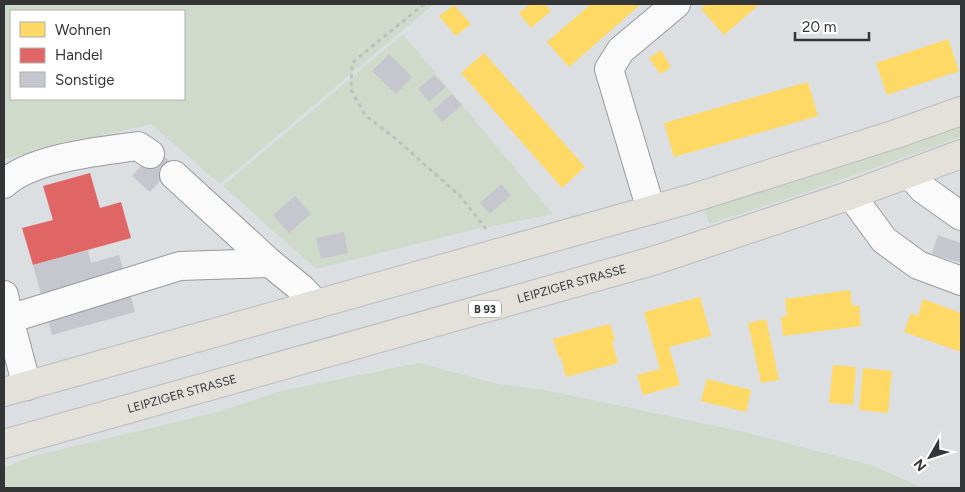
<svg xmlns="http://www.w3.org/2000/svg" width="965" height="492" viewBox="0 0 965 492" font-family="Figtree,sans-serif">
<rect width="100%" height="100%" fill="#dcdfe2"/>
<g fill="#d0dacb" fill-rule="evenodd">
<path d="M4 4H434L220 184 151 124 4 159ZM11 11H184V99H11Z"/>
<path d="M403 34 553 214 472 230 316 269 223 186Z"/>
<path d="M961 126V137L807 192 709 224 704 209 803 179Z"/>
<path d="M419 363 498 384 545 390 740 431 871 465 923 488H4V468L29 457 214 413 281 391Z"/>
</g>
<g fill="#ffd966">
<path d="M530 4H545L551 11 531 28 519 13Z"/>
<path d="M591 4H641L569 67 547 42Z"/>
<path d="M707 4H760L724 35 701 9Z"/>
<path d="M454 5 471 24 456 36 439 16Z"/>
<path d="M948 39 959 71 887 95 876 63Z"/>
<path d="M661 50 671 67 660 74 649 58Z"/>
<path d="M484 53 585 167 562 188 461 73Z"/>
<path d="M808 82 818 116 674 157 664 123Z"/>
<path d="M850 290 852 306 859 305 861 326 783 336 781 317 787 316 785 299Z"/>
<path d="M700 297 711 336 669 347 680 385 643 395 637 375 660 369 644 312Z"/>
<path d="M923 299 961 313V352L904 332 911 313 918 316Z"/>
<path d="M766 319 779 380 761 383 748 323Z"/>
<path d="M610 324 615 341 612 342 618 363 566 377 561 357 559 358 553 339Z"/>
<path d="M833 365 856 367 853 405 829 403Z"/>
<path d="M863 368 892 371 888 413 859 410Z"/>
<path d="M707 379 751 390 746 412 701 401Z"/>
</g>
<path fill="#e06666" d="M90 173 100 208 121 202 131 238 33 265 22 228 53 220 43 186Z"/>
<g fill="#c6c6ce">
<path d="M389 54 412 77 396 94 372 71Z"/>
<path d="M434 75 446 87 429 102 418 89Z"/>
<path d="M452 94 462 105 442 122 433 110Z"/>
<path d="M156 149 174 165 150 192 132 176Z"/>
<path d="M501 184 511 195 490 214 480 203Z"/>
<path d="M295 196 311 214 289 233 273 215Z"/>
<path d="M344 232 348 253 321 259 316 238Z"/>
<path d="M938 235 961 243V263L932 254Z"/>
<path d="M88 250 91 263 119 255 135 312 52 335 33 265Z"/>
</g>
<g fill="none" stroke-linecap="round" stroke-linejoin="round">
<defs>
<g id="minor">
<path d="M910 174 923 189 961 216"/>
<path d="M174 175 270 263"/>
<path d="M4 184C31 158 101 151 138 146L150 154"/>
<path d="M851 195 884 240 918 265 961 281"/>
<path d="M651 210 609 69 621 50 676 4"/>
<path d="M4 295 9 319"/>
<path d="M27 386 9 319 180 266 270 263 302 289 316 304"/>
</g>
<g id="major">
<path d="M4 392 690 199 896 134 961 111"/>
<path id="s1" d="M4 444 656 260 851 195 961 154"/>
</g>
</defs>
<use href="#minor" stroke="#989a9d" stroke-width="30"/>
<use href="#major" stroke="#babcbe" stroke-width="30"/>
<path stroke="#bec0c0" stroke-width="3" stroke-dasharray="4 4" stroke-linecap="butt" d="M424 4 352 63 351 90 366 116 396 139 461 197 486 229"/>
<use href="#minor" stroke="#fafafb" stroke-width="28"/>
<use href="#major" stroke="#e4e1db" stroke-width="28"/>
</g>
<g text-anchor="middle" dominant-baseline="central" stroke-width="5" stroke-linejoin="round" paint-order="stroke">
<rect fill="#fff" stroke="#707273" stroke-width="1" x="469" y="300.5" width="32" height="17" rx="4"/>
<g font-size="11" font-weight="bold" fill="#333537">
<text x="485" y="309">B 93</text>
</g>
<g font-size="12" fill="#333537" stroke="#fff">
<text stroke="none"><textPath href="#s1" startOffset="590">LEIPZIGER STRASSE</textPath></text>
<text stroke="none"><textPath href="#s1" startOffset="185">LEIPZIGER STRASSE</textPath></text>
</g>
</g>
<rect width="965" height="492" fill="none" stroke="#333537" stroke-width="10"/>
<rect x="10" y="10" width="175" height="90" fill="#ffffff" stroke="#adaeaf"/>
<rect x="20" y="22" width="25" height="15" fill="#ffd966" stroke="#adaeaf"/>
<text x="55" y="35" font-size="15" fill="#333537">Wohnen</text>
<rect x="20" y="48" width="25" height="15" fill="#e06666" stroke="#adaeaf"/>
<text x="55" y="60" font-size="15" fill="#333537">Handel</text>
<rect x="20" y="72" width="25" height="15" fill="#c6c6ce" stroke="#adaeaf"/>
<text x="55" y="85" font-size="15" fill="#333537">Sonstige</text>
<g transform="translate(930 457) rotate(231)" stroke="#ffffff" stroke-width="4" paint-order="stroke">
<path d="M0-4L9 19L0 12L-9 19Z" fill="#333537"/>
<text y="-8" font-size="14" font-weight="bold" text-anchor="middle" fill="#333537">N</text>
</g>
<path d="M795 32v8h74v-8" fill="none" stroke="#333537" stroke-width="2.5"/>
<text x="802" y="32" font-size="15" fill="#333537" stroke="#ffffff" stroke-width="4" paint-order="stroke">20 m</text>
</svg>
